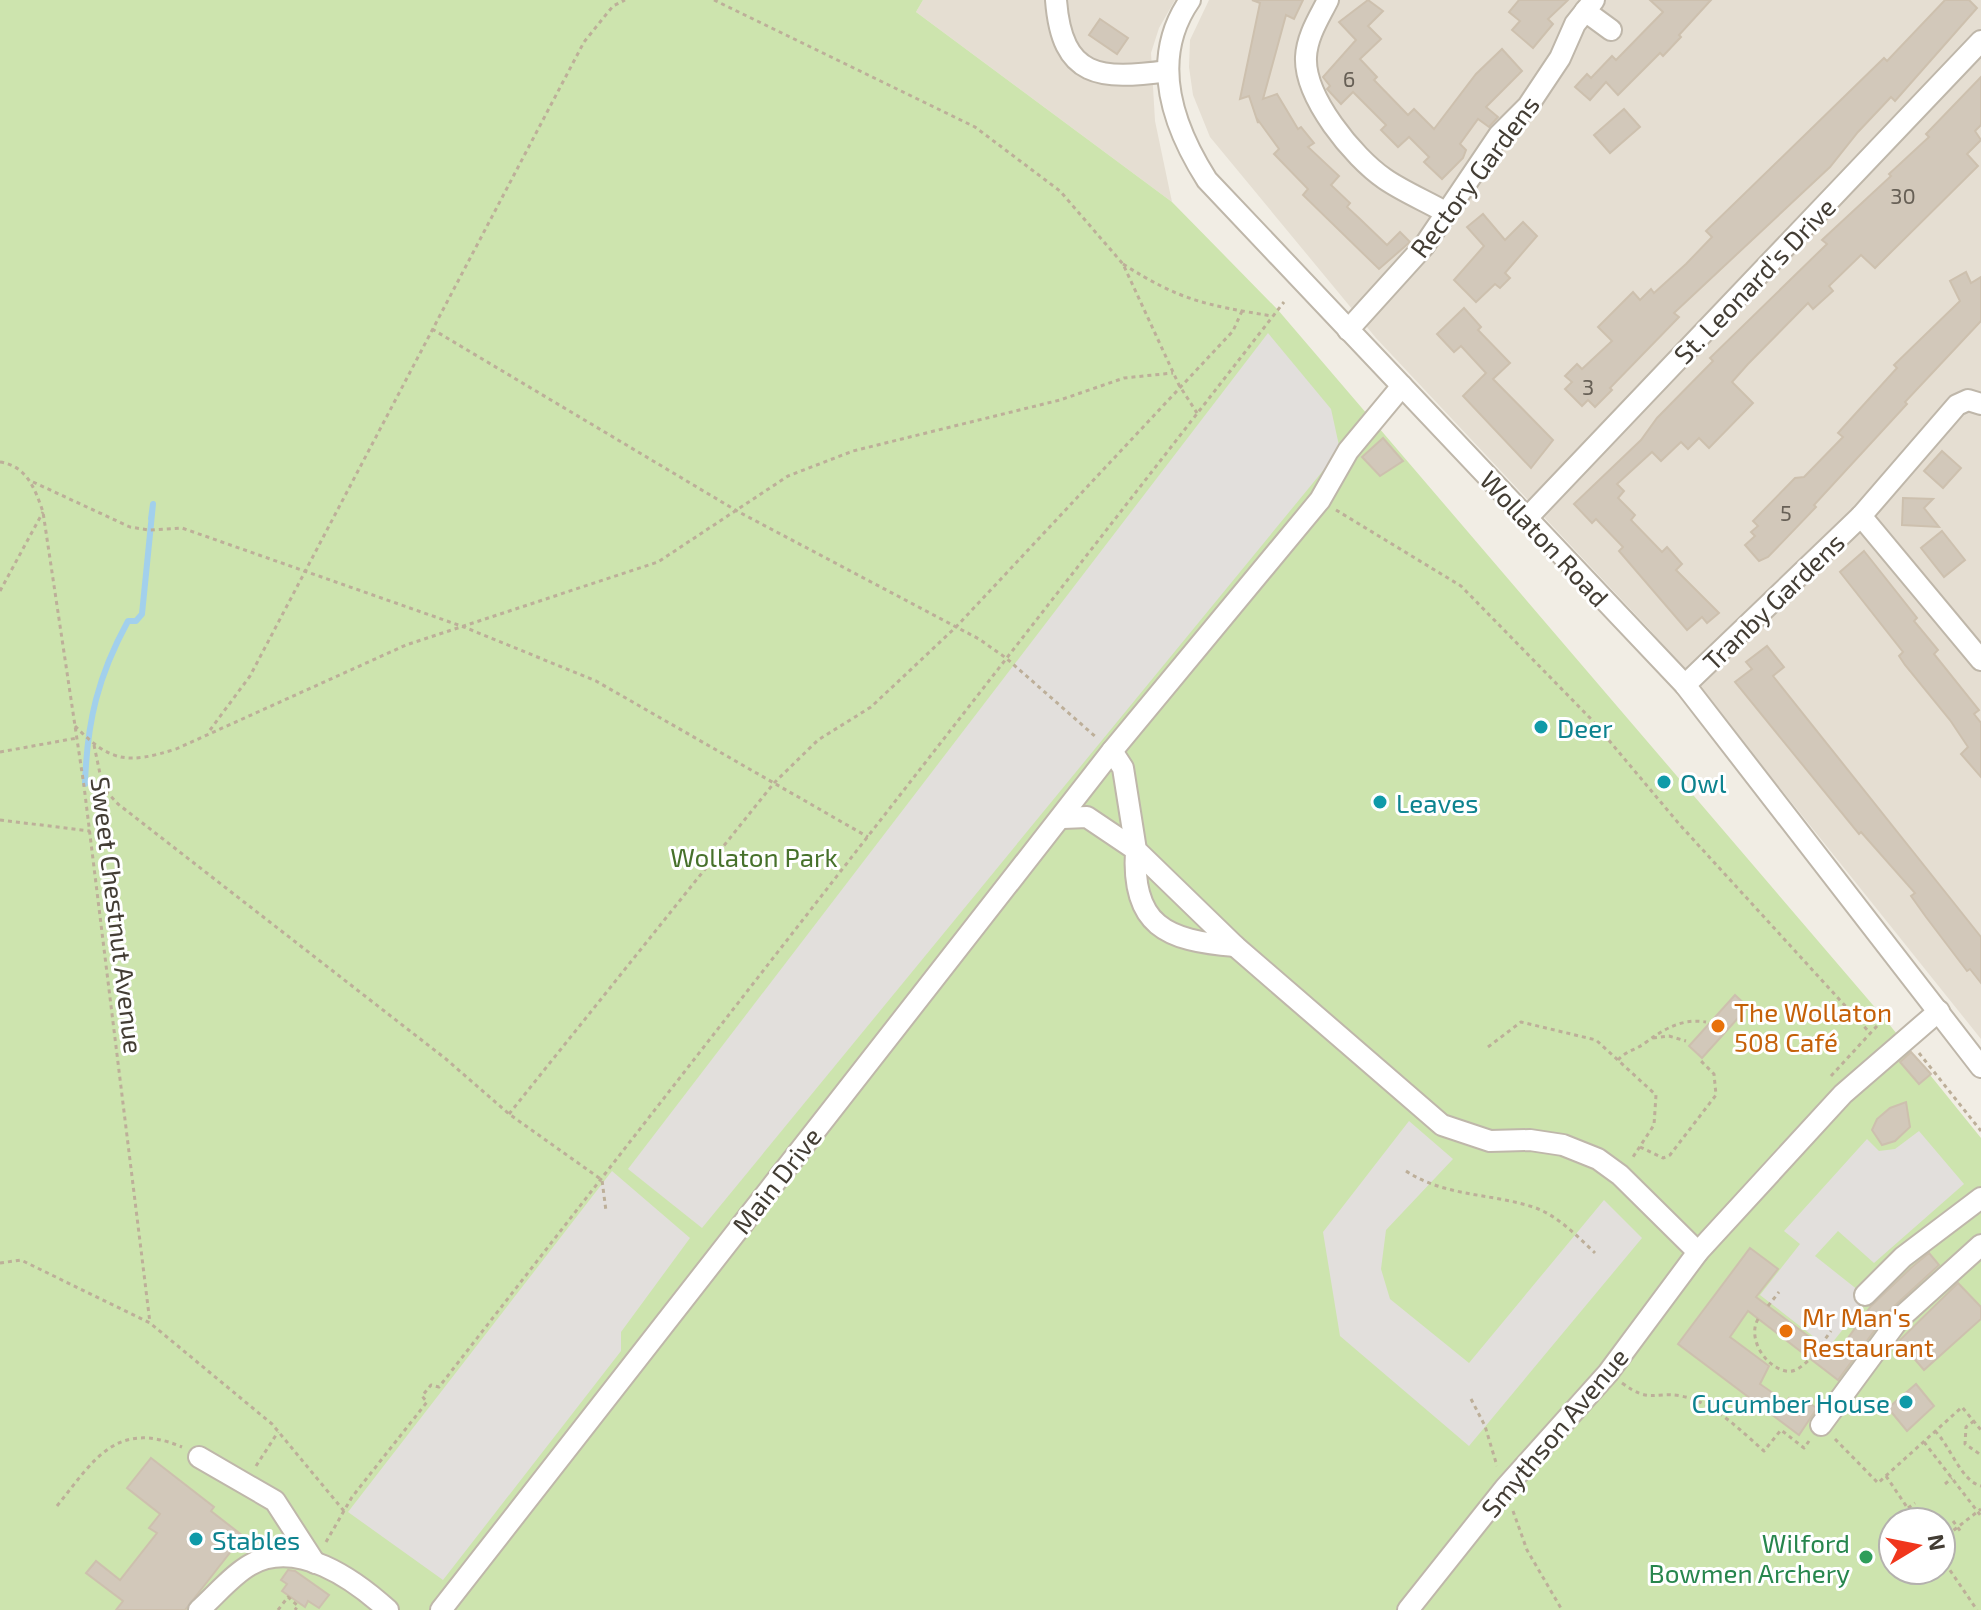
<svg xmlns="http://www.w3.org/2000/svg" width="1981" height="1610" viewBox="0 0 1981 1610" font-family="'Exo 2',sans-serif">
<rect width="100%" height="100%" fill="#f1ede4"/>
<g fill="#e5ded2">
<path d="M923 0H1175L1159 28 1151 53 1155 121 1172 202 916 12Z"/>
<path d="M1209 0H1981V1039L1703 692 1650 630 1376 338 1210 137 1193 95 1189 67 1190 40Z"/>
</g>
<path fill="#cde4ae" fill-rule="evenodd" d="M0 0H923L916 12 1172 202 1278 310 1884 1018 1981 1138V1610H0ZM1893 1522H1941V1570H1893Z"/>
<g fill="#e2dfdc">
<path d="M1268 333 1331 409 1340 450 702 1228 628 1169Z"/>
<path d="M1409 1121 1453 1159 1386 1230 1381 1269 1390 1299 1469 1363 1604 1200 1642 1238 1469 1446 1340 1336 1323 1232Z"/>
<path d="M1919 1131 1964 1184 1874 1263 1838 1231 1815 1256 1868 1298 1828 1348 1760 1295 1800 1244 1784 1231 1867 1139 1879 1151 1895 1149Z"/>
<path d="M612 1171 690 1238 621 1332V1351L443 1580 348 1512Z"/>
</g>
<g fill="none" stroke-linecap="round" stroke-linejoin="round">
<path stroke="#a2d0ec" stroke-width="6" d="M85 784C87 721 98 676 128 621H136L142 614 153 504 151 519"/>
</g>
<g fill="#d2c8ba" stroke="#cdc0ae" stroke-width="2">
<path d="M1252 0H1303L1294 19 1286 15 1263 99 1277 94 1298 129 1301 127 1314 143 1308 147 1339 176 1331 185 1350 203 1347 207 1360 219 1387 245 1400 232 1410 242 1379 269 1303 195 1308 189 1274 154 1279 149 1258 120V123L1249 96 1240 99 1260 3Z"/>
<path d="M1368 0 1383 11 1368 26 1381 39 1360 59 1377 77 1374 80 1408 115 1414 109 1434 129 1476 74 1502 49 1522 71 1486 107 1498 117 1489 127 1478 119 1460 144 1466 150 1463 158 1442 179 1424 162 1429 157 1409 137 1398 147 1381 130 1386 125 1353 92 1341 104 1327 89 1330 86 1323 77 1356 40 1339 22Z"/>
<path d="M1519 0H1568L1548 19 1553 24 1533 48 1512 30 1520 21 1509 12Z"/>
<path d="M1650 0H1711L1679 35 1681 37 1663 56 1660 53 1618 95 1606 82 1590 100 1575 87 1587 74 1591 78 1612 56 1616 60 1663 12Z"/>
<path d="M1945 0H1969L1977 8 1895 101 1891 97 1858 132 1830 167 1674 313 1679 317 1610 388 1612 390 1595 407 1588 400 1582 406 1565 389 1572 382 1565 376 1577 364 1582 369 1612 341 1598 327 1633 292 1640 300 1651 289 1654 293 1686 264 1712 237 1706 231 1884 58 1887 61Z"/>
<path d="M1100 19 1128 38 1117 54 1089 35Z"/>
<path d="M1981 77V125L1975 131 1981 140 1967 154 1978 166 1875 268 1861 255 1829 286 1833 291 1813 309 1808 303 1748 364 1732 382 1753 403 1709 448 1699 438 1688 449 1681 442 1661 461 1652 452 1617 484 1624 491 1618 498 1635 515 1631 520 1662 552 1667 547 1682 564 1676 570 1719 613 1707 623 1702 617 1687 630 1619 551 1623 547 1596 519 1592 523 1574 504 1641 440 1657 418 1713 361 1710 358 1827 244 1822 240 1891 176 1889 174 1929 137 1926 134Z"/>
<path d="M1624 109 1640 127 1610 153 1594 135Z"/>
<path d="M1483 214 1505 240 1523 222 1537 236 1505 273 1510 278 1500 288 1495 284 1476 302 1454 280 1484 246 1467 227Z"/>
<path d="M1966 272 1971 283 1981 277V321L1905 402 1907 404 1814 505 1816 507 1768 557 1759 561 1745 545 1755 536 1751 532 1758 526 1753 521 1795 478 1804 477 1843 437 1838 433 1897 368 1894 365 1960 301 1950 281Z"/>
<path d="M1464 308 1481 327 1478 330 1510 363 1493 379 1553 440 1531 468 1463 396 1486 373 1461 346 1454 352 1437 334Z"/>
<path d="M1383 438 1403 461 1380 476 1362 457Z"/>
<path d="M1942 451 1961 468 1943 488 1924 471Z"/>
<path d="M1903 498 1933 499 1924 508 1939 527 1902 525Z"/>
<path d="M1942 531 1965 560 1944 577 1921 548Z"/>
<path d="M1864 551 1917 618 1914 621 1938 650 1934 654 1979 710 1974 714 1981 723V777L1961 754 1968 747 1950 720 1905 665 1899 656 1903 652 1840 572Z"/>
<path d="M1767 646 1784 667 1773 676 1981 937V983L1970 969 1967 971 1926 917 1911 896 1915 893 1861 832 1859 834 1735 682 1752 669 1746 662Z"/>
<path d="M1735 995 1748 1007 1702 1058 1689 1046Z"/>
<path d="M1911 1052 1931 1074 1919 1084 1900 1062Z"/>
<path d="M1906 1102 1910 1127 1895 1141 1882 1145 1872 1130 1877 1119 1890 1108Z"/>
<path d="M1750 1248 1778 1269 1756 1297 1835 1356 1871 1306 1912 1267 1929 1253 1939 1265 1889 1311 1838 1380 1748 1311 1730 1337 1769 1366 1760 1384 1786 1402 1789 1398 1801 1407 1805 1401 1817 1408 1799 1435 1678 1344Z"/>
<path d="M1958 1283 1981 1307V1319L1924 1370 1899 1341Z"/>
<path d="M1916 1384 1934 1406 1907 1431 1888 1408Z"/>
<path d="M151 1458 214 1507 211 1511 243 1536 185 1610H116L123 1601 86 1573 96 1561 120 1580 157 1533 149 1528 160 1514 127 1488Z"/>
<path d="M288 1570 295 1571 329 1595 319 1608 308 1601 305 1607 282 1591 287 1584 281 1580Z"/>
</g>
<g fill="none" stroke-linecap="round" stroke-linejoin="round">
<defs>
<g id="minor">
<path d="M1056 0C1062 79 1100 80 1168 71"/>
<path d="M1190 0C1149 59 1172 125 1207 180L1685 685 1981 1067"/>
<path d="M1328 0C1319 18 1307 36 1306 57 1304 97 1353 157 1385 179 1404 192 1426 201 1445 212"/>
<path d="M1585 11 1611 30"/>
<path d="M1348 330 1424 246 1499 135 1528 106 1560 58 1575 24 1594 0"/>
<path d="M1861 516 1981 660"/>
<path d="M1527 518 1981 41"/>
<path d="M1685 685 1861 516 1957 405 1968 400 1981 404"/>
<path d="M1112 751 1123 768 1136 850 1235 946 1442 1125 1490 1141 1530 1140 1563 1145 1598 1159 1620 1175 1698 1252"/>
<path d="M1063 818 1087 817 1136 850C1131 925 1166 941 1235 946"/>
<path d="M1865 1295 1903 1257 1981 1198"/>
<path d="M1821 1425 1899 1319 1981 1245"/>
<path d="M199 1457 275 1501 315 1563"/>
<path d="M199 1610C215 1596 232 1575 250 1565 297 1538 355 1580 388 1610"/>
<path d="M441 1610 1112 751 1320 500 1348 451 1402 386"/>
<path d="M1408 1610 1505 1488 1608 1373 1698 1252 1843 1094 1939 1011"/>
</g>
</defs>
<use href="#minor" stroke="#bfb7aa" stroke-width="24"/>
<g stroke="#bdaf99" stroke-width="3" stroke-dasharray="4 4" stroke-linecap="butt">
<path d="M714 0 975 127 1060 191 1123 264 1179 385 1197 413"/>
<path d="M1123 264C1181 301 1206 305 1272 316"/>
<path d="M432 329 737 511 979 639 1006 658 1097 738"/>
<path d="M0 462C27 466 35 489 43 512L84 786 150 1323"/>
<path d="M33 482 130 527 149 530 182 528 464 627 596 681 868 837"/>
<path d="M1336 510 1461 586 1591 719 1680 825 1870 1033"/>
<path d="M0 591 43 512"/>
<path d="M75 726C111 763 128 764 176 749L406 645 658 562 788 476 853 451 1060 400 1124 378 1173 373"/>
<path d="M210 730 250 676 584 42 613 6 625 0"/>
<path d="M94 745 103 788 118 804 446 1059 509 1114 602 1180 606 1211"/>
<path d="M0 752 77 738"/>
<path d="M0 820 90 831"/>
<path d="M1653 1038 1669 1036 1686 1041"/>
<path d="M1488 1047 1521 1022 1596 1040 1656 1095 1654 1125 1631 1160"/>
<path d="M1919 1053 1981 1131"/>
<path d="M1618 1060C1627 1050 1636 1050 1645 1043 1664 1029 1682 1018 1706 1022"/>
<path d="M1831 1076 1888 1014"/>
<path d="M509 1114 774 783 818 740 871 707 956 627 1233 331 1242 311"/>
<path d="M1640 1147 1663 1158 1670 1155 1716 1095 1714 1074 1701 1061"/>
<path d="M1406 1171C1445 1197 1492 1193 1536 1208 1559 1217 1577 1236 1595 1253"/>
<path d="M0 1263 21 1260 150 1323 272 1424 344 1511"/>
<path d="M1768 1306 1779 1292"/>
<path d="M1758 1319C1747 1338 1765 1367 1786 1371 1796 1373 1803 1365 1810 1359"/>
<path d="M1821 1345 1831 1331"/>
<path d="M1622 1383C1650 1404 1654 1391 1681 1396 1713 1402 1740 1430 1764 1451L1781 1430 1804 1448 1809 1441"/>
<path d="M1471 1399 1485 1426 1497 1466"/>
<path d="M1974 1421 1966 1427 1965 1444 1981 1455"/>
<path d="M1935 1431C1951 1447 1961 1481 1981 1486"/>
<path d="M1835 1439 1878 1483 1962 1407 1981 1430"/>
<path d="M1924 1442 1981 1516"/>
<path d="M256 1466 278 1432"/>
<path d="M1886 1476 1917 1522"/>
<path d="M1945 1484 1952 1478"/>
<path d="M57 1506C94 1460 116 1419 182 1447"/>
<path d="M1908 1508 1915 1503"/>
<path d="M1513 1511 1527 1550 1562 1610"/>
<path d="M1953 1521 1961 1532"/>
<path d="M1941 1540 1981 1509"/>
<path d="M326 1542 352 1497 427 1402 422 1396 431 1385 439 1387 1284 302"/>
<path d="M1941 1557 1977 1610"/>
<path d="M278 1610 288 1597 298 1606 295 1610"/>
</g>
<use href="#minor" stroke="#fff" stroke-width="20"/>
</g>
<g fill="#0f9aa8" stroke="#fff" stroke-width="3">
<circle cx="1541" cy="727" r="8"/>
<circle cx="1664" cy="782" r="8"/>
<circle cx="1380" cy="802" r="8"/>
<circle cx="1906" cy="1402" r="8"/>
<circle cx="196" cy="1539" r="8"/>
</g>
<g fill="#e8710a" stroke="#fff" stroke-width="3">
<circle cx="1718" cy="1026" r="8"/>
<circle cx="1786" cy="1331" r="8"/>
</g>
<circle fill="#2e9e5b" stroke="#fff" stroke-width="3" cx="1866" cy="1557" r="8"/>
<g text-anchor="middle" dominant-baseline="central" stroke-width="6" stroke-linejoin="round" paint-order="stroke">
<g font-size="22" fill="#676056">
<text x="1349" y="78">6</text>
<text x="1903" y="195">30</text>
<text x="1588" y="386">3</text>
<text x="1786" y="512">5</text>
</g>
<g font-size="26" fill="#433d34" stroke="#fff">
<text transform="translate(1474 176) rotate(-53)">Rectory Gardens</text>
<text transform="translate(1754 280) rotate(-46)">St. Leonard's Drive</text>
<text transform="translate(1545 538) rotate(47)">Wollaton Road</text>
<text transform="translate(1773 601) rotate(-44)">Tranby Gardens</text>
<text transform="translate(118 915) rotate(83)">Sweet Chestnut Avenue</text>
<text transform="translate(776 1180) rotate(-52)">Main Drive</text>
<text transform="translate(1554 1432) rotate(-50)">Smythson Avenue</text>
</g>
<g font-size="26" fill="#0d838f" stroke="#fff" text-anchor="start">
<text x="1557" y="727">Deer</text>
<text x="1680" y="782">Owl</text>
<text x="1396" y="802">Leaves</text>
<text x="1890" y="1402" text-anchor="end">Cucumber House</text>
<text x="212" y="1539">Stables</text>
</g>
<g font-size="26" fill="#47712b" stroke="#fff">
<text x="754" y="856">Wollaton Park</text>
</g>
<g font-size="26" fill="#c56008" stroke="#fff" text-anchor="start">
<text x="1734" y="1011">The Wollaton<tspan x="1734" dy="30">508 Café</tspan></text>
<text x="1802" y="1316">Mr Man's<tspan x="1802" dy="30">Restaurant</tspan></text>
</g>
<g font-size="26" fill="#27864d" stroke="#fff" text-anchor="end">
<text x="1850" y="1542">Wilford<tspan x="1850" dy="30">Bowmen Archery</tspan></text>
</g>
</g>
<g transform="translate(1917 1546) rotate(80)"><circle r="38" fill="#ffffff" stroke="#b4b1ae" stroke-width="2"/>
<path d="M0-6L14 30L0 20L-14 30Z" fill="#f0361c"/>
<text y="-12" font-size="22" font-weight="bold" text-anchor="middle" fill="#433d34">N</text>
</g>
</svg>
